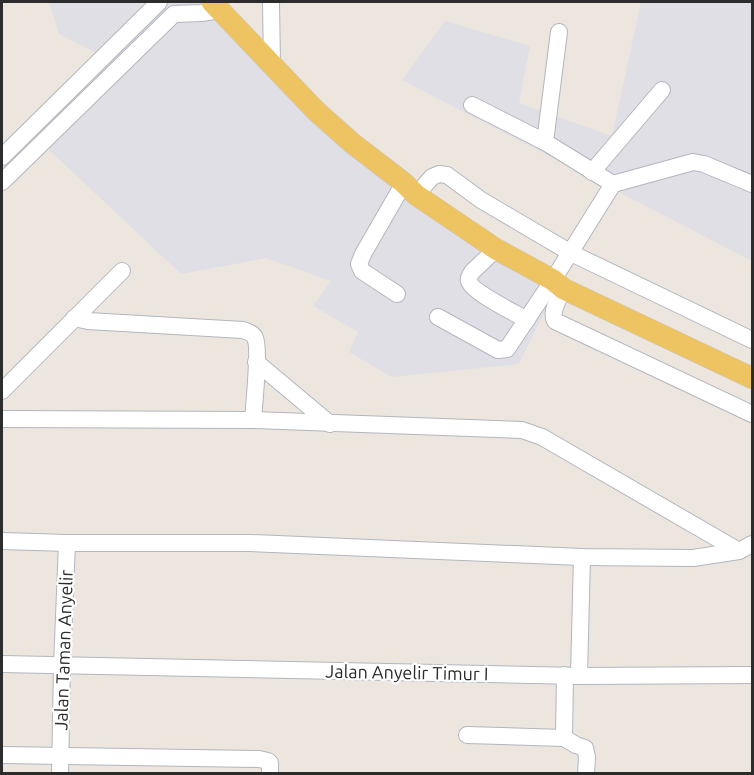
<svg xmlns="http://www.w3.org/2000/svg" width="754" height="775" viewBox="0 0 754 775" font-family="Ubuntu,sans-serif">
<rect width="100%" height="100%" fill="#ede6de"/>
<g fill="#e0dfe6">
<path d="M49 2H206L355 144 559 282 519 364 392 377 349 352 358 332 313 306 331 281 266 258 181 274 47 148 128 69 59 34Z"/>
<path d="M641 2H752V261L402 80 445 21 530 46 519 103 612 136Z"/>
</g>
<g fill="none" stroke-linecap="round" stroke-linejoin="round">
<defs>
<g id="minor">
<path d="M271 2 272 65"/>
<path d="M472 105 545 142 613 184"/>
<path d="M545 142 559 32"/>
<path d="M2 157 159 2"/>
<path d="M592 172 662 90"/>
<path d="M2 182 174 14 201 13 220 10"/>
<path d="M416 195 432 177 439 174 447 175 481 200 571 253 752 340"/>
<path d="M496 249 472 272C470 276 468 277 469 281 472 292 515 313 527 320"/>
<path d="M564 289C559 298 550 311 555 321L752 414"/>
<path d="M397 294 362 271 359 264 363 254 404 183"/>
<path d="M438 317 498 350 507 349 553 280 613 184 693 162 704 164 752 184"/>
<path d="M74 318 88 321 243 330C248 332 253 333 255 338 260 347 254 406 253 420"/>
<path d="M256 362 330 424"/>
<path d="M2 391 122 271"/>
<path d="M2 419 253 420 522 430 542 437 739 551"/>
<path d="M2 541 67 543H251L582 557 693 558 739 551 752 544"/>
<path d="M2 664 579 676 752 675"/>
<path d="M565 675 564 738 576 745 585 748 587 757 586 774"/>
<path d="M579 676 582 557"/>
<path d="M467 735 564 738"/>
<path d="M2 755 259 759 268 761 270 763V774"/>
<path d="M60 774 62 665 67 543"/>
</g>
<path id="major" d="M212 2 316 111 352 143 404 183 416 195 496 249 553 280 564 289 752 378"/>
</defs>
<use href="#minor" stroke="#b2b6bf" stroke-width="18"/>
<use href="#major" stroke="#c8c8c8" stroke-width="22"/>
<use href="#minor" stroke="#fff" stroke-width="16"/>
<use href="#major" stroke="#eec463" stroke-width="21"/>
</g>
<g text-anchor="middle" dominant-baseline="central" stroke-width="4.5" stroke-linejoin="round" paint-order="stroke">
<g font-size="18" fill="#2c2c2c" stroke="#fff">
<text transform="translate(63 650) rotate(-88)">Jalan Taman Anyelir</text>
<text transform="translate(407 672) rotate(1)">Jalan Anyelir Timur I</text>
</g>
</g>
<rect width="754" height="775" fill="none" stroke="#2c2c2c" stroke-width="6"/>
</svg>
